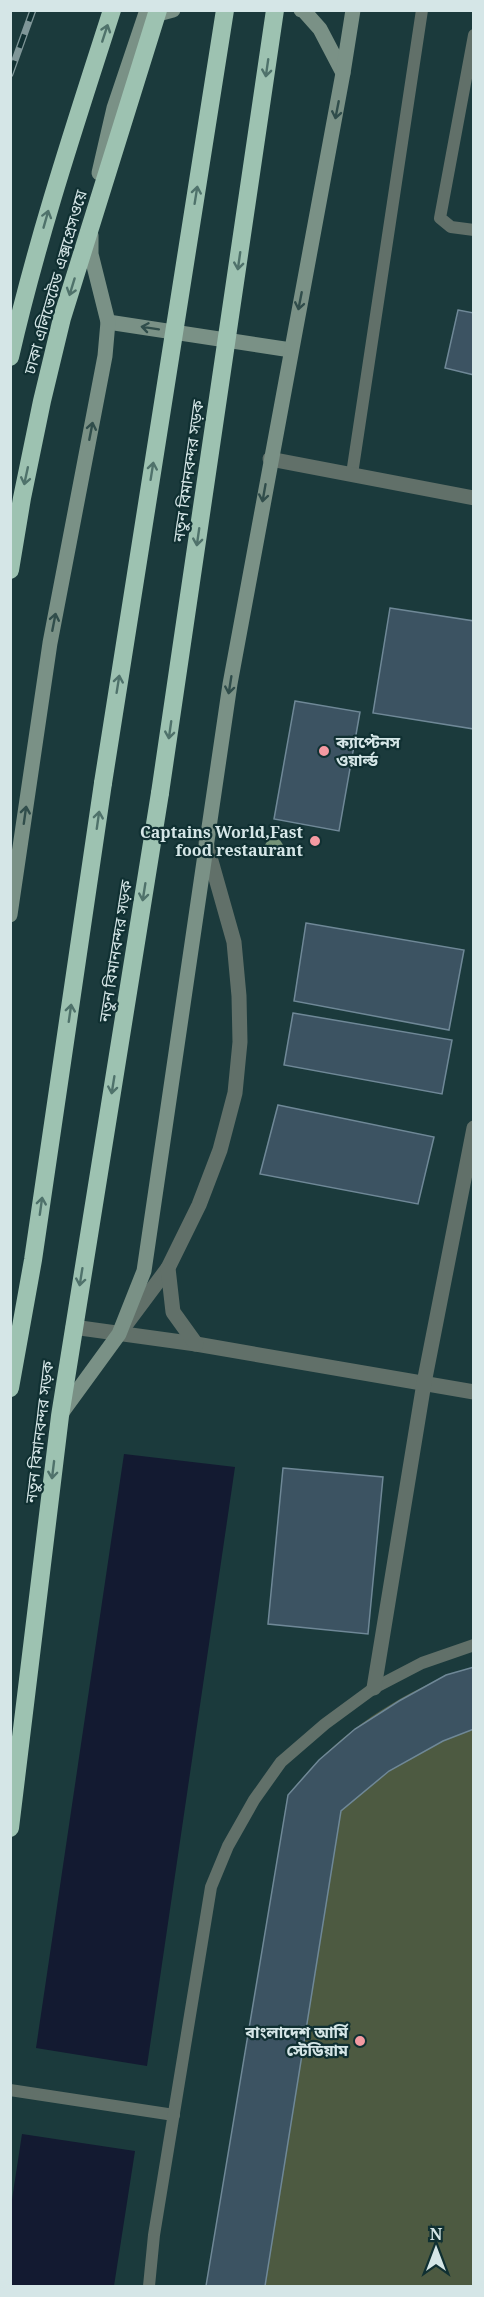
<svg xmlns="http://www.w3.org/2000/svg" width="484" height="2297" viewBox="0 0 484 2297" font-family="'Noto Serif','Noto Sans Bengali',serif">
<rect width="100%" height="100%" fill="#1b3a3c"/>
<path fill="#4d5a41" d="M473 1667V2286H206L288 1795C298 1783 308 1771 319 1760 361 1718 418 1684 473 1667Z"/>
<g fill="#131a31">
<path d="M124 1454 235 1467 147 2066 36 2048Z"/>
<path d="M22 2134 135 2151 114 2286H11V2206Z"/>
</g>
<g fill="#3c5362" stroke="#6f8897" stroke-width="1.5">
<path d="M458 310 474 313V375L445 368Z"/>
<path d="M390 608 474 621V729L373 713Z"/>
<path d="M295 701 360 712 339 831 274 819Z"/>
<path d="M306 923 464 950 449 1030 294 1001Z"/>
<path d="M293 1013 452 1040 442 1094 284 1065Z"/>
<path d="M278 1105 434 1137 418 1204 260 1174Z"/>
<path d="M283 1468 383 1477 368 1634 268 1624Z"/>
<path d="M474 1667V1729L443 1741 389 1771 341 1811 265 2286H206L288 1795 319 1760 355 1729 399 1701 446 1675Z"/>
</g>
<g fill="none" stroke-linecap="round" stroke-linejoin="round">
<g stroke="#617069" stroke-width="12">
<path d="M474 35 440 218 451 227 474 230"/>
<path d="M352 474 422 10"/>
<path d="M10 2090 174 2115"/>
<path d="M149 2286 154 2235 211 1887 228 1846 254 1800 281 1762 325 1724 374 1688 422 1663 474 1645"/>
</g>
<g stroke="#617069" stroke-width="15">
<path d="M270 459 474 498"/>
<path d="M73 1327 196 1344 474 1392"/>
<path d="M124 1327 168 1268"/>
<path d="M196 1344 173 1312 168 1268 199 1205 220 1150 235 1093 240 1042 239 996 234 942 206 843"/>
<path d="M374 1688 424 1383 474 1128"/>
</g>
<g stroke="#7a9186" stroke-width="15">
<path d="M301 10 304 11 320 29 343 73"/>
<path d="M147 17 173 10"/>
<path d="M99 173 114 108 147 10"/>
<path d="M108 322 291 350"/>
<path d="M10 915 50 643 105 356 108 322 91 254V235"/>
<path d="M60 1415 119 1334 144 1271 230 684 343 73 353 10"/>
</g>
<g stroke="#9dc2b1" stroke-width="18">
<path d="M10 357C37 239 75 125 112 10"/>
<path d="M10 1388 33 1260 103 783"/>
<path d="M10 1828 60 1416 160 793"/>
</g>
<defs>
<path id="rail" d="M10 74 33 10"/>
</defs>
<use href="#rail" stroke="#7f9698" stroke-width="7"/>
<use href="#rail" stroke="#103032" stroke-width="4.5" stroke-dasharray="14" stroke-linecap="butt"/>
<g stroke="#9dc2b1" stroke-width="18">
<path d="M10 570 22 498 42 401 62 318 158 10"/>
<path d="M103 783 225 10"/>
<path d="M160 793 275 10"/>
</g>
</g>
<circle fill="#759377" cx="274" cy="847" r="9"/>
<defs><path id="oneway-shaft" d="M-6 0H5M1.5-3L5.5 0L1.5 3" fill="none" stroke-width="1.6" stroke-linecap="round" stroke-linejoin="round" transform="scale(1.5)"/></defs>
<g stroke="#4f726b">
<use href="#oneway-shaft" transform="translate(105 33) rotate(-72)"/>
<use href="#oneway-shaft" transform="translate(267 68) rotate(98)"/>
<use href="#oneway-shaft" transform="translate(196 195) rotate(-81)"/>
<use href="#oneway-shaft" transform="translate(46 219) rotate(-74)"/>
<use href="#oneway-shaft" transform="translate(239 261) rotate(98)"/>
<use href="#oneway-shaft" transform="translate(72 287) rotate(107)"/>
<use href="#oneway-shaft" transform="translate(152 471) rotate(-81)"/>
<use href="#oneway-shaft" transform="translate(26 476) rotate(102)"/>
<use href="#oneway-shaft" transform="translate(198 537) rotate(98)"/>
<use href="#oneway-shaft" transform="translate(118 684) rotate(-81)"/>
<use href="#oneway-shaft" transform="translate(170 730) rotate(98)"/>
<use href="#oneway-shaft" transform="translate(98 820) rotate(-82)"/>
<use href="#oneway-shaft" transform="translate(144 892) rotate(99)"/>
<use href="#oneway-shaft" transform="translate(70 1013) rotate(-82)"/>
<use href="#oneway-shaft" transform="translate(113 1085) rotate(99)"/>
<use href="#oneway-shaft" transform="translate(41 1206) rotate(-82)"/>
<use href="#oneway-shaft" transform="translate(81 1277) rotate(99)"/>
<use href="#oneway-shaft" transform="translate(53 1470) rotate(97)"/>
</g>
<g stroke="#304d4b">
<use href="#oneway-shaft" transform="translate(337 110) rotate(101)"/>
<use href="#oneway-shaft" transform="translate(300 301) rotate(101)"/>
<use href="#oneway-shaft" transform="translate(150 328) rotate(-171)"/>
<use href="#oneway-shaft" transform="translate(91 431) rotate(-79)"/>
<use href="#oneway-shaft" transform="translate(264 493) rotate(100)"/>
<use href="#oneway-shaft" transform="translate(54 622) rotate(-79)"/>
<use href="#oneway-shaft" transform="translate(230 685) rotate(99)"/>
<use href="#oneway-shaft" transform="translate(25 815) rotate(-82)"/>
</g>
<g fill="#f49aa2" stroke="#103032" stroke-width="2">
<circle cx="324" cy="751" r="6"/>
<circle cx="315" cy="841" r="6"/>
<circle cx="360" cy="2041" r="6"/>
</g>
<g text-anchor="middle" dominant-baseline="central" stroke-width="4.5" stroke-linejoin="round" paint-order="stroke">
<g font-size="16" fill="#d5e6e7" stroke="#103032">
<text transform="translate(55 282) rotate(-74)">ঢাকা এলিভেটেড এক্সপ্রেসওয়ে</text>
<text transform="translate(188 471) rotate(-82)">নতুন বিমানবন্দর সড়ক</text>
<text transform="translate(115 951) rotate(-81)">নতুন বিমানবন্দর সড়ক</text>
<text transform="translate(39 1432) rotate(-83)">নতুন বিমানবন্দর সড়ক</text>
</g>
<g font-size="16" font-weight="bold" fill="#d5e6e7" stroke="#103032" text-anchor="end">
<text x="336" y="742" text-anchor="start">ক্যাপ্টেনস<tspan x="336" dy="18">ওয়ার্ল্ড</tspan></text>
<text x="303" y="832">Captains World,Fast<tspan x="303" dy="18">food restaurant</tspan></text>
<text x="348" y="2032">বাংলাদেশ আর্মি<tspan x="348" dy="18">স্টেডিয়াম</tspan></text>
</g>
</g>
<rect width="484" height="2297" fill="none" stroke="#d5e6e7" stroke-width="24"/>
<g transform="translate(436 2249)" stroke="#103032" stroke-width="4.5" paint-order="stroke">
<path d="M0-4.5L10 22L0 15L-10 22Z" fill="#d5e6e7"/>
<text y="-9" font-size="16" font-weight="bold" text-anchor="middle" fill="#d5e6e7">N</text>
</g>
</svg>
